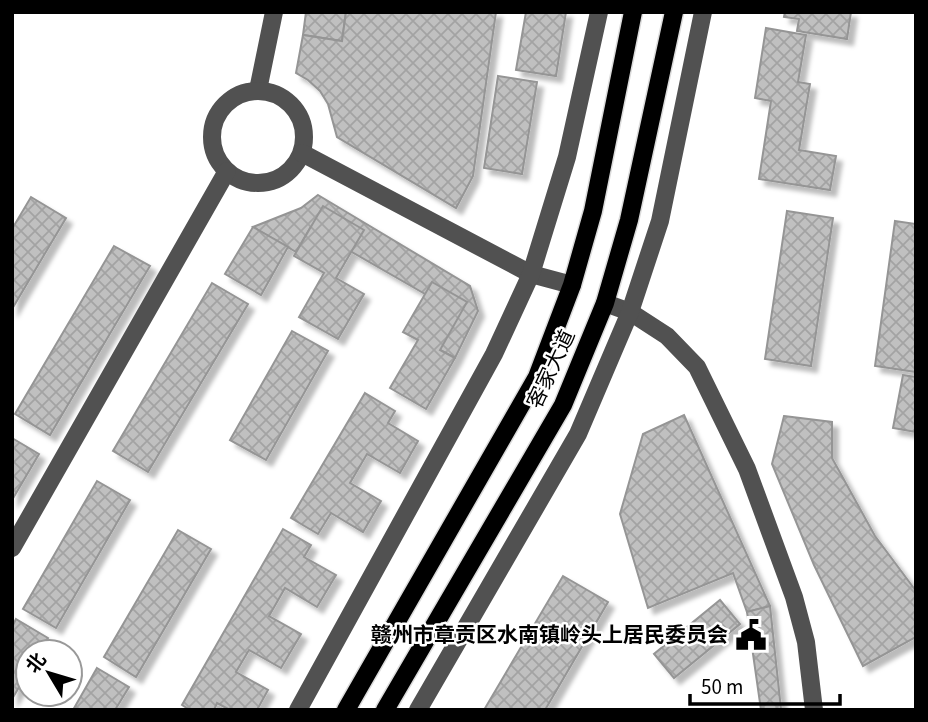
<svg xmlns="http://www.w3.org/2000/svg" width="928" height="722" viewBox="0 0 928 722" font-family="'Source Sans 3','Noto Sans SC',sans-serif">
<defs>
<pattern id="building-cross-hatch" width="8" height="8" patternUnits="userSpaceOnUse" patternTransform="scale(1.75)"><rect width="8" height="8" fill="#c0c0c0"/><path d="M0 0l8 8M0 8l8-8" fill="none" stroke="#a3a3a3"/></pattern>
<filter id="shadow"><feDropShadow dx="6" dy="6" stdDeviation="2" flood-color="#0004"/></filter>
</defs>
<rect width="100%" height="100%" fill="#fff"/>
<g fill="url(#building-cross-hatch)" stroke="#959595" stroke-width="2" filter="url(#shadow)">
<path d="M306 12H346L342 41 303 35Z"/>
<path d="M346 12H496L473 176 456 208 337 137 328 104 320 91 308 80 296 73 303 35 342 41Z"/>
<path d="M526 12H566L556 76 516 70Z"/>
<path d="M785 12H851L847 39 797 31 799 19 784 17Z"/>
<path d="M766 28 806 35 798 82 810 84 799 150 836 156 830 190 759 179 771 101 755 98Z"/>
<path d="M498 76 537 82 522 174 484 168Z"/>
<path d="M318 195 470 286 478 311 455 358 427 343 444 309 425 294 310 228 296 252 253 227 301 208Z"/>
<path d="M31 197 66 218 12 309V229Z"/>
<path d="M323 206 364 230 336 278 364 294 338 339 299 317 324 273 294 256Z"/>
<path d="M787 211 833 218 811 366 765 359Z"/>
<path d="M895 221 916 224V372L875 366Z"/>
<path d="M253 227 288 247 261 295 225 274Z"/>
<path d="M114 246 150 266 50 435 15 414Z"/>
<path d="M432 282 467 302 440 350 455 358 426 409 390 388 418 340 403 332Z"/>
<path d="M212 283 248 304 148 472 113 451Z"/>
<path d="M292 331 328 351 266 460 230 440Z"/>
<path d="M903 375 916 377V432L893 428Z"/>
<path d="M365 393 395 411 388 423 418 441 400 473 367 454 350 483 381 501 363 532 331 513 318 534 291 518Z"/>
<path d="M684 415 770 606 747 612 733 573 648 608 620 514 643 434Z"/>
<path d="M784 416 832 422V458L875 536 916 591V637L863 666 814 565 772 464Z"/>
<path d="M12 438 39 454 12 500Z"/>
<path d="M97 481 130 500 56 628 23 609Z"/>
<path d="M283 529 311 545 304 557 336 575 317 607 285 588 269 616 301 634 281 668 249 650 236 672 268 690 257 710H230L217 703 214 710H190L182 705Z"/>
<path d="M178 530 211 549 136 677 104 657Z"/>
<path d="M563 576 608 602 545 710H484Z"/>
<path d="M720 600 740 624 674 678 654 654Z"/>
<path d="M770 606 781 709 761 710 747 612Z"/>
<path d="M16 619 48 638 40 652H28V672L12 699V627Z"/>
<path d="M97 668 129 687 115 710H73Z"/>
</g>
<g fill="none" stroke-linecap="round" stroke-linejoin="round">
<defs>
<g id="major">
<path d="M346 710 537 377 572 285 593 211 633 12"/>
<path d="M385 710 563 405 605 303 629 220 674 12"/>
</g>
</defs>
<use href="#major" stroke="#dbdbdb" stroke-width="21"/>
<g stroke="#515151" stroke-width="18">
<path d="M258 90 274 12"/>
<circle cx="258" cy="137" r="46"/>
<path d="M302 153 531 274 572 285"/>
<path d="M605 303 630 312 667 336 697 367 747 469 794 597 806 642 814 710"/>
<path d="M12 548 227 171"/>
<path d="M298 710 494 354 531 274 567 157 599 12"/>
<path d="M418 710 578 434 630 312 660 221 703 12"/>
</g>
<use href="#major" stroke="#000" stroke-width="18"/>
</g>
<defs>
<symbol id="civic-bare" viewBox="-9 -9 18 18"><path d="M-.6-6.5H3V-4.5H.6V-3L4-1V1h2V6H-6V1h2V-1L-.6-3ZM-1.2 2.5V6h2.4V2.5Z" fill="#000" stroke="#fff" stroke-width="2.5" paint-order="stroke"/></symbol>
</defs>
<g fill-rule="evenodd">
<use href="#civic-bare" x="729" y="613" width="44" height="44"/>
</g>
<g text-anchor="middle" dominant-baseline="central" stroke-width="5" stroke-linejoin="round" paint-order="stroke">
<g font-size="21" fill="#000" stroke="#fff">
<text transform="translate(551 369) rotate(-65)">客家大道</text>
</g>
<g font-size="21" font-weight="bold" fill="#000" stroke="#fff" text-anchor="end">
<text x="728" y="635">赣州市章贡区水南镇岭头上居民委员会</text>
</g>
</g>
<rect width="928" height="722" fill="none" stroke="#000000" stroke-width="28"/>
<g transform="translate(49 673) rotate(308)"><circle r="33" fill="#ffffff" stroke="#999999" stroke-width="2"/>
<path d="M0-5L12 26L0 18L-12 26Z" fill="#000000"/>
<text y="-10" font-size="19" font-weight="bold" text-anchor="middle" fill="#000000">北</text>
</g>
<path d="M690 694v10h150v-10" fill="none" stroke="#000000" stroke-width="3.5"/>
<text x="701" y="694" font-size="21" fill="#000000" stroke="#ffffff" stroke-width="5" paint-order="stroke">50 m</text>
</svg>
